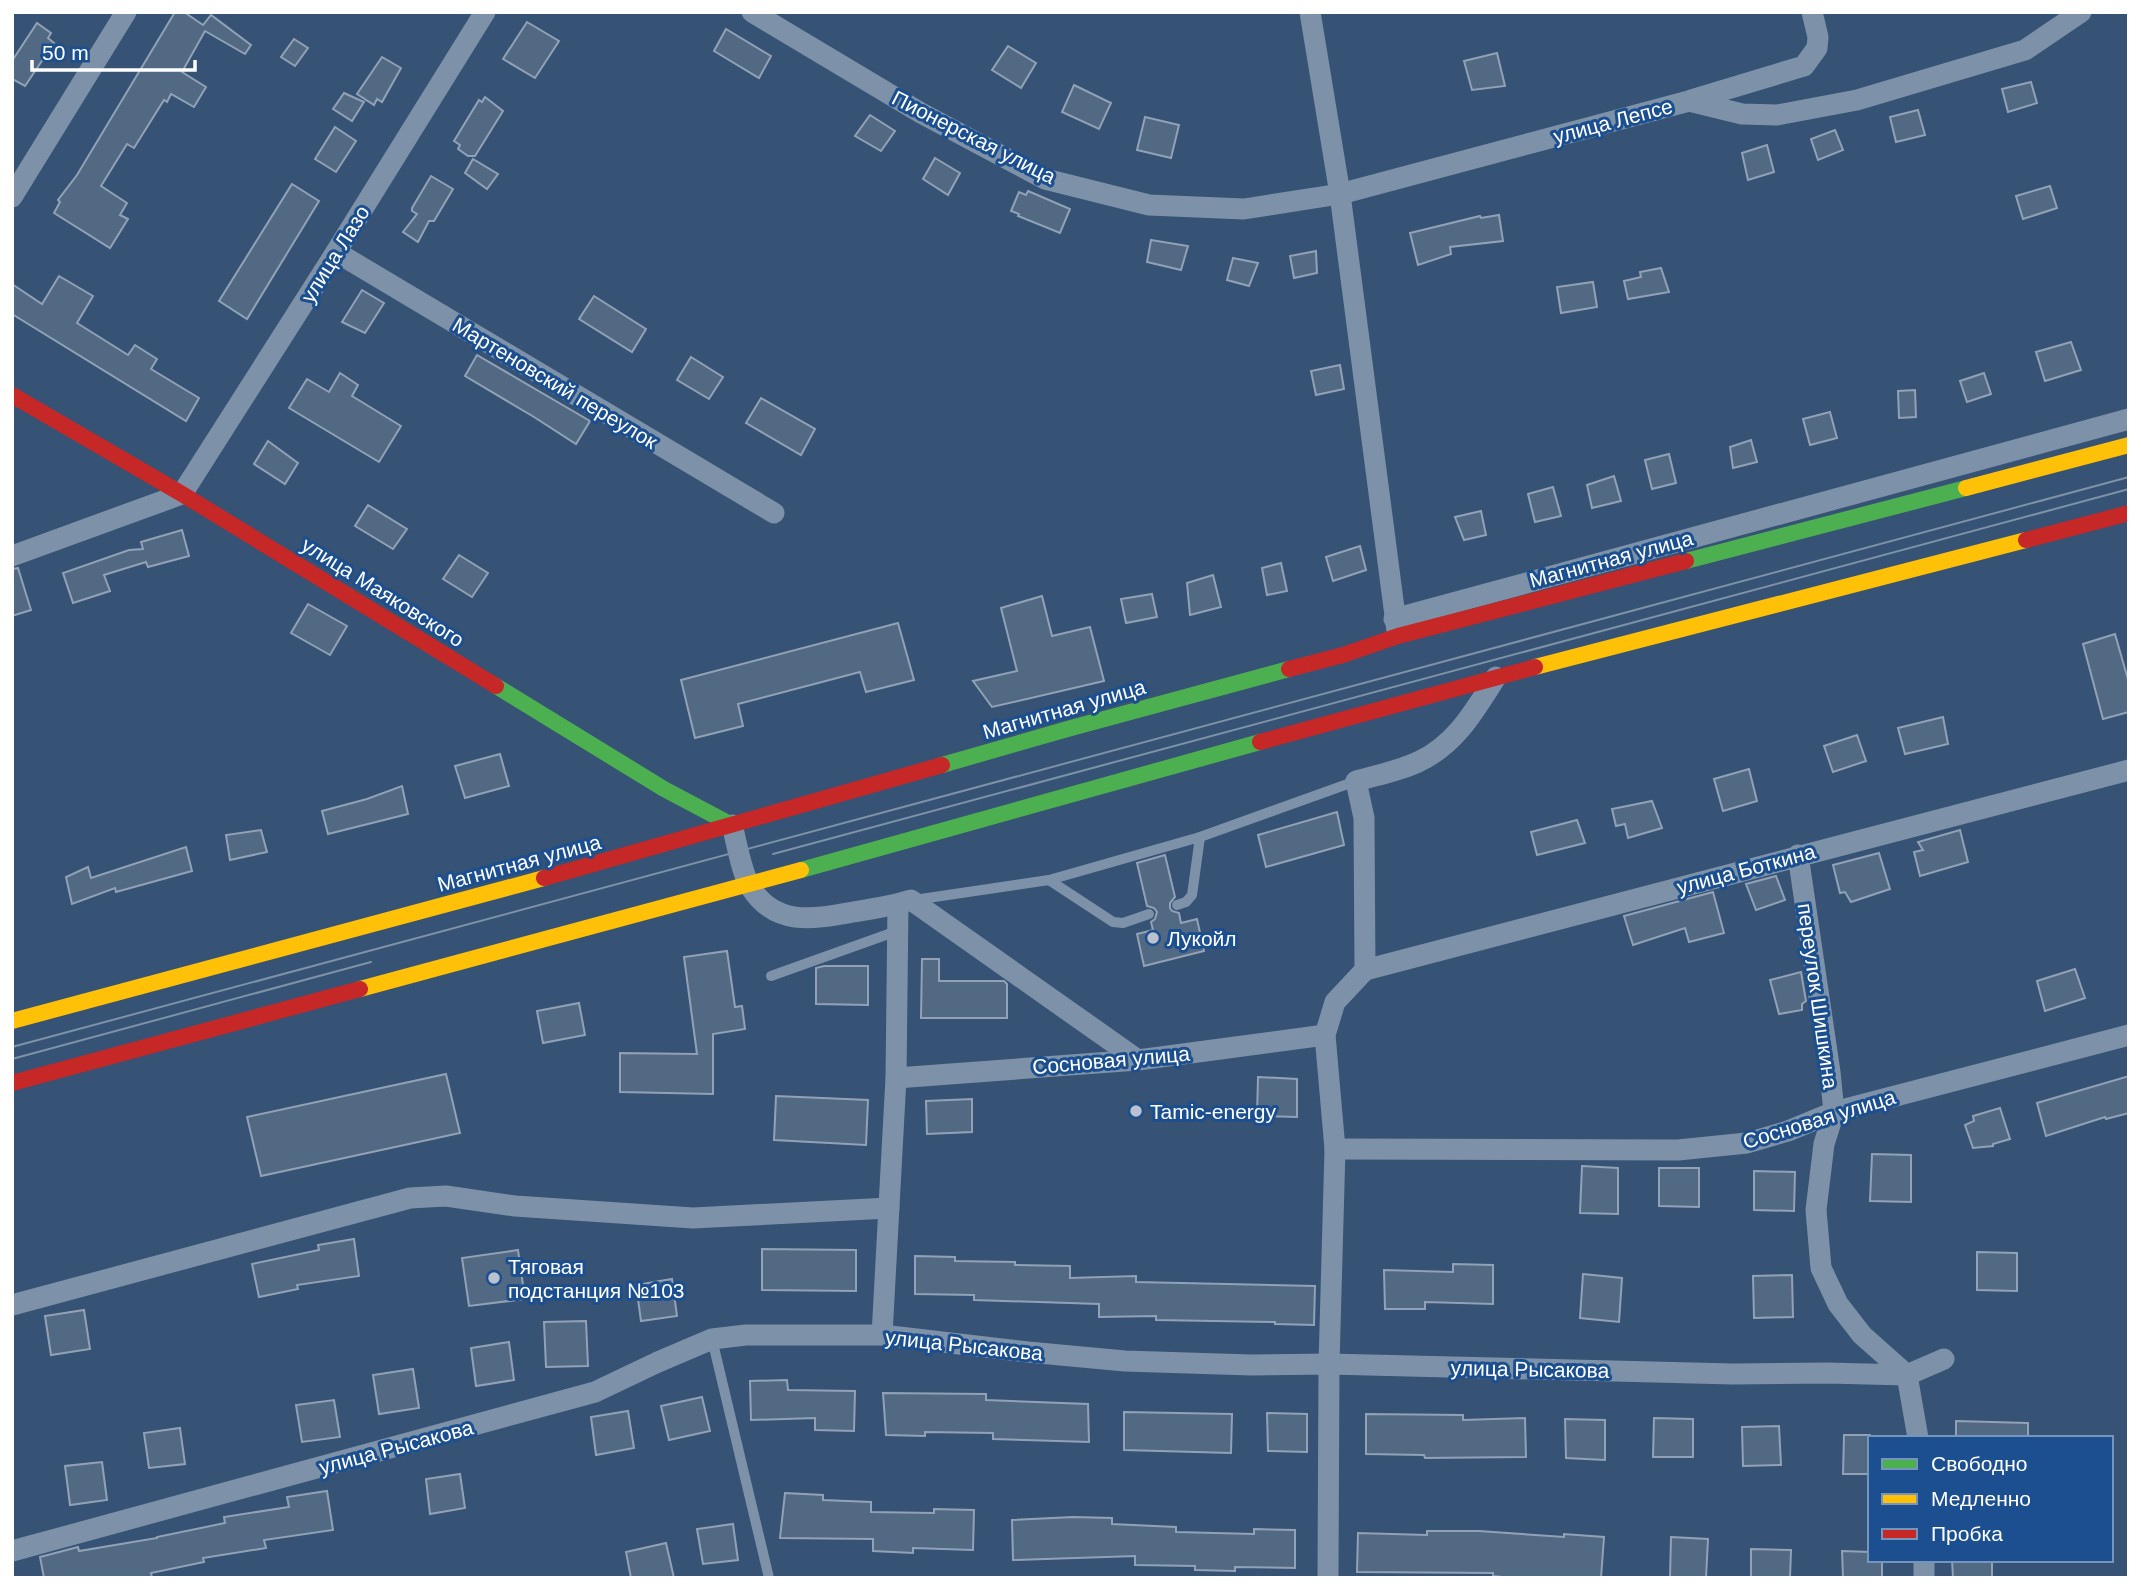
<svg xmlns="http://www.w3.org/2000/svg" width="2141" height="1590" viewBox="0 0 2141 1590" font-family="Arial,sans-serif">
<rect width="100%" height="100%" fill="#365274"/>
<g fill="#526984" stroke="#92a2b6" stroke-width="2">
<path d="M175 12H184L203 25 211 15 251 45 245 54 205 31 182 72 206 87 194 107 171 94 167 102 164 100 134 148 127 144 101 186 127 203 120 215 128 219 110 248 54 213 60 202 58 200 77 175Z"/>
<path d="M527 22 559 41 535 78 503 59Z"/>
<path d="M37 23 51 33 48 38 54 43 25 86 12 79V61Z"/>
<path d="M726 29 771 56 759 78 714 51Z"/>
<path d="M294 39 308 48 295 66 281 57Z"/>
<path d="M1008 46 1036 63 1021 88 992 70Z"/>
<path d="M1497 53 1505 86 1472 90 1464 61Z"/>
<path d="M382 57 401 68 382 102 377 99 374 105 357 94Z"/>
<path d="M2031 82 2037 103 2008 112 2002 89Z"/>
<path d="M1074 85 1111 103 1099 129 1062 112Z"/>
<path d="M344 93 364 102 352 121 333 109Z"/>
<path d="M485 97 503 111 475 156H468L458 149 460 145 454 141 479 100 482 102Z"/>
<path d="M1918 110 1925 135 1896 142 1890 117Z"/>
<path d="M870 115 895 131 881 151 855 136Z"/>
<path d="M1145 117 1179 125 1171 158 1137 150Z"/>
<path d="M335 127 356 141 336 172 315 159Z"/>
<path d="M1835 130 1843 150 1818 160 1811 139Z"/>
<path d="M1767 145 1774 172 1748 180 1742 153Z"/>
<path d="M935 158 960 173 948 195 923 179Z"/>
<path d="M473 159 498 174 487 189 465 173Z"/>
<path d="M431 176 453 189 434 221H429L418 242 403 232 417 214 412 211V208Z"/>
<path d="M292 184 319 201 247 319 219 301Z"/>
<path d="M2050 186 2057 208 2023 219 2016 196Z"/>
<path d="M1028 191 1070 209 1060 233 1018 216 1019 214 1011 211 1019 192 1026 195Z"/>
<path d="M1499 215 1503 241 1450 247 1451 254 1418 265 1410 233 1480 216 1481 218Z"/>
<path d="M1151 240 1188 246 1181 270 1147 262Z"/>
<path d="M1316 251 1317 273 1294 278 1290 256Z"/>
<path d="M1233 258 1258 263 1249 286 1227 280Z"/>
<path d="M1661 268 1669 292 1628 299 1624 281 1641 277 1640 272Z"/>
<path d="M59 276 93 296 77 323 128 355 135 345 157 359 151 369 199 398 186 421 12 314V284L42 304Z"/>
<path d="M1593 282 1597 307 1561 313 1557 287Z"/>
<path d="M362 290 384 303 365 333 342 322Z"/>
<path d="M594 296 646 329 632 352 579 319Z"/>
<path d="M2071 342 2081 370 2045 381 2036 352Z"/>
<path d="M477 355 590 421 576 444 534 417 465 376Z"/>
<path d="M691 357 723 377 709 399 677 380Z"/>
<path d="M1340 365 1344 389 1316 395 1311 371Z"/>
<path d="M340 373 358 385 352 396 401 426 379 462 289 408 307 379 329 392Z"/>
<path d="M1984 373 1991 394 1967 402 1960 381Z"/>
<path d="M1915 390 1916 417 1899 418 1898 391Z"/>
<path d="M761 398 815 429 801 455 746 423Z"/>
<path d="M1830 412 1837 438 1810 445 1803 419Z"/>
<path d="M1751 440 1757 462 1733 468 1730 447Z"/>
<path d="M268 441 298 463 285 484 254 464Z"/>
<path d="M1669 454 1676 483 1652 489 1645 460Z"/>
<path d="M1614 476 1621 501 1592 508 1587 485Z"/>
<path d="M1553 487 1561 516 1535 522 1528 494Z"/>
<path d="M368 505 407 529 393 549 355 526Z"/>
<path d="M1481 511 1486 535 1464 540 1455 517Z"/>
<path d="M182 530 189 556 148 567 146 562 104 575 110 591 73 603 63 573 129 550 143 549 141 542Z"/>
<path d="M1360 546 1366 570 1333 581 1326 557Z"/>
<path d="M459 555 488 573 472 597 443 579Z"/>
<path d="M1281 563 1287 591 1267 595 1262 568Z"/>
<path d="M18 568 31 610 12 616V569Z"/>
<path d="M1213 575 1221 607 1190 615 1187 583Z"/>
<path d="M1152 594 1157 617 1126 623 1121 599Z"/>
<path d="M1042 596 1052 636 1090 627 1104 681 992 707 973 681 1017 671 1001 608Z"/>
<path d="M308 604 347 626 330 655 291 633Z"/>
<path d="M898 623 914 680 866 692 860 672 738 704 743 726 695 738 681 680Z"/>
<path d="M2115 634 2129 683V712L2103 719 2083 644Z"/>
<path d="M1943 717 1948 744 1905 754 1898 728Z"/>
<path d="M1857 735 1866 761 1833 772 1824 746Z"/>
<path d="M500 754 509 786 465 798 455 766Z"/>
<path d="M1749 769 1757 801 1723 811 1714 779Z"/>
<path d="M402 786 408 814 328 834 322 811 367 799Z"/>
<path d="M1652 801 1662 828 1628 838 1625 824 1616 826 1612 809Z"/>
<path d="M1337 812 1344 845 1266 867 1258 835Z"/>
<path d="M1577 820 1585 843 1537 855 1531 832Z"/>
<path d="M261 830 267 852 230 860 226 835Z"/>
<path d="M1960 830 1968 862 1920 876 1914 852 1923 850 1918 842Z"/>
<path d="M186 847 192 871 116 892 115 888 72 904 66 877 88 867 91 878Z"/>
<path d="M1879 853 1890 889 1851 902 1845 892 1840 893 1833 865Z"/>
<path d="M1165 855 1175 897 1170 903V908L1172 911 1179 913 1181 923 1197 919 1204 951 1144 966 1137 934 1153 930 1151 922 1155 919 1157 912 1154 908 1147 906 1137 863Z"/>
<path d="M1776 876 1785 900 1756 910 1746 884Z"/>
<path d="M1713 892 1724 933 1689 942 1685 928 1633 945 1624 916Z"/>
<path d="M727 951 735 1007 742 1006 745 1029 713 1034V1094L620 1092V1053L697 1054 684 957Z"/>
<path d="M922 959H939V981H1004L1007 984V1018H921Z"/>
<path d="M824 966H868V1005L816 1004V968Z"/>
<path d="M2075 969 2085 998 2045 1011 2037 981Z"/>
<path d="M1801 972 1806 1001 1802 1004V1010L1779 1014 1770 980Z"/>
<path d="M579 1003 585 1035 543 1043 537 1011Z"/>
<path d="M446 1074 460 1133 261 1176 247 1117Z"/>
<path d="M2129 1076V1113L2106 1119 2105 1117 2046 1136 2037 1103Z"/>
<path d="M1258 1077 1297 1079V1117L1257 1116Z"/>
<path d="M776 1096 868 1100 866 1145 774 1140Z"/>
<path d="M972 1099V1132L927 1134 926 1101Z"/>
<path d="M2000 1108 2010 1139 1993 1144V1146L1973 1148 1965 1125 1974 1121 1973 1116Z"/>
<path d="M1872 1154 1911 1155V1202L1870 1201Z"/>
<path d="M1582 1166 1618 1168V1214L1580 1213Z"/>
<path d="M1659 1168H1699V1207L1659 1206Z"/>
<path d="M1754 1171 1795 1172 1794 1211 1754 1210Z"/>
<path d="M354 1239 359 1276 297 1285 298 1289 259 1297 252 1264 319 1250 318 1245Z"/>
<path d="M762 1249 856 1250V1291L762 1290Z"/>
<path d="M518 1250 525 1299 469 1306 462 1258Z"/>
<path d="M1977 1252 2017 1253V1291L1977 1290Z"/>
<path d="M915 1256 955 1257V1261L1015 1262V1265L1070 1266V1278L1136 1276V1282L1315 1286 1314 1325 1275 1324V1322L1156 1320V1316L1099 1317V1304L974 1300V1295L915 1294Z"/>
<path d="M1453 1264 1493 1265V1304L1425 1302V1309H1385L1384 1270 1453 1272Z"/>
<path d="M1583 1274 1622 1278 1619 1322 1580 1318Z"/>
<path d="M1792 1275 1793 1317 1754 1318 1753 1276Z"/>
<path d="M672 1279 677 1316 641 1321 636 1285Z"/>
<path d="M84 1310 90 1349 51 1355 45 1316Z"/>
<path d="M586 1321 588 1366 546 1367 544 1322Z"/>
<path d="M509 1342 514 1380 476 1386 471 1348Z"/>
<path d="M413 1369 419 1408 379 1414 373 1375Z"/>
<path d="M787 1380 788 1390 855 1391 854 1431 815 1430V1418L751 1420 750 1381Z"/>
<path d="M883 1393 986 1394V1400L1088 1404 1089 1442 993 1439V1433L925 1432V1436L886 1435Z"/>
<path d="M702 1397 710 1431 669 1440 661 1406Z"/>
<path d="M334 1400 340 1437 302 1442 296 1405Z"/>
<path d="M628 1411 634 1448 596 1455 591 1417Z"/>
<path d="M1124 1412 1232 1414 1231 1453 1124 1450Z"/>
<path d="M1267 1413 1307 1414V1452L1268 1451Z"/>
<path d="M1366 1414 1463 1415V1420L1525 1418 1526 1457 1425 1458 1424 1455 1366 1454Z"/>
<path d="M1654 1418 1693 1419V1457H1653Z"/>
<path d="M1565 1419 1605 1420V1460L1566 1458Z"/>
<path d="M1956 1421 2028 1423V1438H1956Z"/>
<path d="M1779 1426 1781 1465 1743 1466 1742 1427Z"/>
<path d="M180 1428 185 1464 149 1468 144 1433Z"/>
<path d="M1844 1435H1870V1474H1843Z"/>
<path d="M102 1462 107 1500 70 1505 65 1466Z"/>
<path d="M460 1474 465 1508 430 1514 426 1479Z"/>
<path d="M327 1491 333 1530 264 1540 266 1548 203 1558 204 1562 151 1573 152 1578H44L40 1557 78 1547 79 1551 157 1538V1537L225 1523 224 1517 289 1507 287 1497Z"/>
<path d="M785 1493 823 1495V1500L871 1502V1512L934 1513V1509L974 1510 973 1550 913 1548V1553L873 1551V1539L780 1538Z"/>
<path d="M1073 1517 1112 1518V1524L1176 1527V1532L1254 1534V1529L1295 1530V1568L1235 1567V1571L1195 1570V1566L1135 1565V1556L1013 1560 1012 1520Z"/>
<path d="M733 1524 738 1560 703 1564 697 1529Z"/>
<path d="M1427 1531H1479L1564 1537V1534L1604 1537 1601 1578H1511L1493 1576V1573L1357 1572 1358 1533 1427 1535Z"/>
<path d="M1671 1537 1708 1539 1706 1578H1670Z"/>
<path d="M666 1543 674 1578H631L626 1552Z"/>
<path d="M1751 1549 1791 1550 1790 1578H1751Z"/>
<path d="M1842 1551 1870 1552V1560H1882V1578H1843Z"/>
<path d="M1952 1560H1992V1578H1953Z"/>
</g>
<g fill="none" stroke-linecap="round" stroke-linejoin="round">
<g stroke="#7d92a8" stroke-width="10">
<path d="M1049 880 1113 922 1123 923 1149 914"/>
<path d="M914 900 1049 880 1200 837 1356 781"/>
<path d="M1177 905 1186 902 1192 895 1200 837"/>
<path d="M771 976 897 931"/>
<path d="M712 1339 769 1578"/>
</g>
<g stroke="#7d92a8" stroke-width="21">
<path d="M752 12 921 113 1045 179 1149 205 1244 209 1340 194 1689 101 1742 114 1777 115 1857 100 2025 50 2081 12"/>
<path d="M1310 12 1340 194 1397 631"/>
<path d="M1691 100 1804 66 1817 48 1818 37 1812 12"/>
<path d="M12 197 126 12"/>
<path d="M336 252 774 513"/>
<path d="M12 556 182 494 336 252 485 12"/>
<path d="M1394 619 2129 419"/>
<path d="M732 825C737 843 741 872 751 888 776 927 814 919 853 912 872 909 892 906 911 900L1138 1060"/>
<path d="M1798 855 1830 1072 1834 1112 1824 1144 1816 1210 1821 1268 1838 1304 1862 1335 1907 1375 1918 1438"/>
<path d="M1365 970 2129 770"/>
<path d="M896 1078 1138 1060 1325 1035"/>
<path d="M1335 1149 1678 1150 1747 1143 1788 1131 1834 1112 2129 1035"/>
<path d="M12 1305 410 1198 446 1196 515 1206 693 1218 889 1208"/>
<path d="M882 1335 896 1078 898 904"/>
<path d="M12 1551 595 1392 658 1362 712 1339 746 1335H882L1028 1352 1125 1361 1251 1365 1329 1364 1733 1374 1827 1373 1907 1375 1944 1359"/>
<path d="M1924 1560V1578"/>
<path d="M1328 1578 1329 1364 1335 1149 1325 1035 1335 1002 1365 970 1364 818 1356 781C1377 775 1400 771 1420 761 1456 744 1475 710 1496 677"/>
</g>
<g stroke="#4caf50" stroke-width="16">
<path d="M1686 561 1966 488"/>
<path d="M496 686 664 789 732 825"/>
<path d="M942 765 1071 728 1289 669"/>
<path d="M801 870 1260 742"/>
</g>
<g stroke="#ffc107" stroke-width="16">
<path d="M1966 488 2129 445"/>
<path d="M1535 667 2026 540"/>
<path d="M360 989 801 870"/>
<path d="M12 1021 544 878"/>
</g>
<g stroke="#c62828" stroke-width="16">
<path d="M12 395 182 494 496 686"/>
<path d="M2026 540 2129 513"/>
<path d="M1289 669 1343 655 1398 636 1686 561"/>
<path d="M1260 742 1535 667"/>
<path d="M544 878 942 765"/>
<path d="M12 1083 360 989"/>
</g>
<g stroke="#7e92a7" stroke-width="2">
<path d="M773 854 2129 489"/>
<path d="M12 1047 2129 477"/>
<path d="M12 1059 371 962"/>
</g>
</g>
<g fill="#b9c2ce" stroke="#1b4f8f" stroke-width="2.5">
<circle cx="1153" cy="938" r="7"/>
<circle cx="1136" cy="1111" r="7"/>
<circle cx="494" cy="1278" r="7"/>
</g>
<g text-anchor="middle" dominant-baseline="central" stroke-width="6" stroke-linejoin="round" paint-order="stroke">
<g font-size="21" fill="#fff" stroke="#1b4f8f">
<text transform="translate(1613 121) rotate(-15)">улица Лепсе</text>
<text transform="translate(974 137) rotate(27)">Пионерская улица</text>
<text transform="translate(335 254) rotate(-58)">улица Лазо</text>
<text transform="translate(555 383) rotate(31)">Мартеновский переулок</text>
<text transform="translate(1611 559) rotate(-15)">Магнитная улица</text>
<text transform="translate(383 592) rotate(32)">улица Маяковского</text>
<text transform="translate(1064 709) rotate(-16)">Магнитная улица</text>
<text transform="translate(519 863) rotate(-15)">Магнитная улица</text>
<text transform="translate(1746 869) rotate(-15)">улица Боткина</text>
<text transform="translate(1818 996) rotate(82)">переулок Шишкина</text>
<text transform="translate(1111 1060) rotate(-5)">Сосновая улица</text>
<text transform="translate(1819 1119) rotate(-17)">Сосновая улица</text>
<text transform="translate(964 1345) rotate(6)">улица Рысакова</text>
<text transform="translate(1530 1369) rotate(1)">улица Рысакова</text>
<text transform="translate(396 1447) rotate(-15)">улица Рысакова</text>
</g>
<g font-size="21" fill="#fff" stroke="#1b4f8f" text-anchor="start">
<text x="1167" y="938">Лукойл</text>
<text x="1150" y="1111">Tamic-energy</text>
<text x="508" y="1266">Тяговая<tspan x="508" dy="24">подстанция №103</tspan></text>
</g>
</g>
<rect width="2141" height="1590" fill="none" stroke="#ffffff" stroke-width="28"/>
<rect x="1868" y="1436" width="245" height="126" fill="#1b4f8f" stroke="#7695bc" stroke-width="2"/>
<rect x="1882" y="1459" width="35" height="10" fill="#4caf50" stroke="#7695bc" stroke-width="2"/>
<text x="1931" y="1471" font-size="21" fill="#ffffff">Свободно</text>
<rect x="1882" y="1494" width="35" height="10" fill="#ffc107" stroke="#7695bc" stroke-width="2"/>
<text x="1931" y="1506" font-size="21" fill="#ffffff">Медленно</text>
<rect x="1882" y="1529" width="35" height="10" fill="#c62828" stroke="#7695bc" stroke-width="2"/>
<text x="1931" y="1541" font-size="21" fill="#ffffff">Пробка</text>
<path d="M32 60v10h163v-10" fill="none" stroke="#ffffff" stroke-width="3.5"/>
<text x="42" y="60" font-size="21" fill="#ffffff" stroke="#1b4f8f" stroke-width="5" paint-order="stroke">50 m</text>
</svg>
